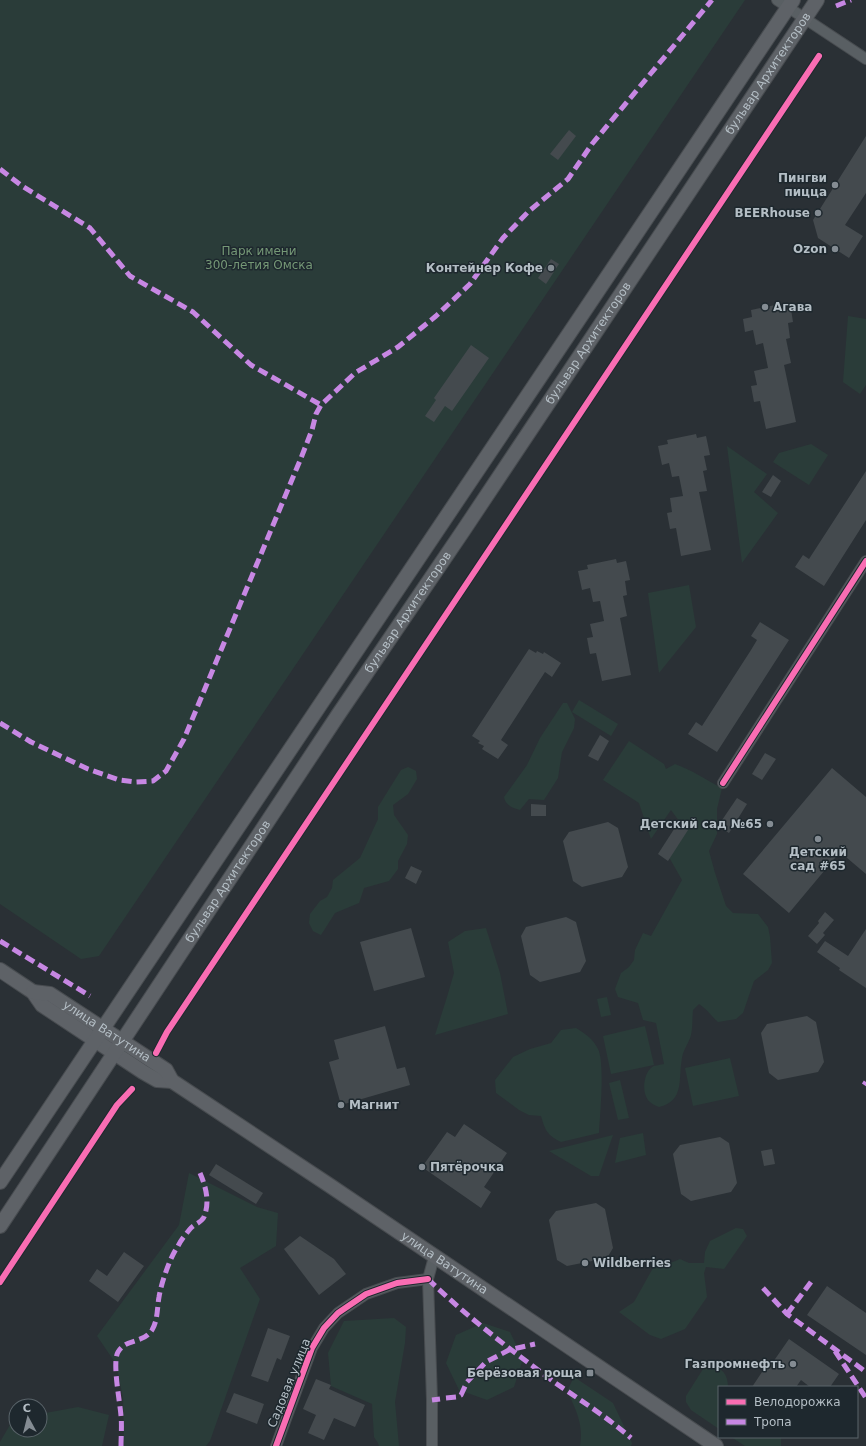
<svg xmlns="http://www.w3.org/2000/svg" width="866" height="1446" viewBox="0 0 866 1446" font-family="'DejaVu Sans',sans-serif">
<rect width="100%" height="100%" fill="#2a3035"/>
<g fill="#2a3c39">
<path d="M0 0H745L99 956 81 959 0 904Z"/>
<path d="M848 316 866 319V385L860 394 843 382Z"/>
<path d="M811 444 828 455 809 485 773 462 779 453Z"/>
<path d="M727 446 767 474 754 492 778 513 742 563Z"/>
<path d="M689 585 696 627 659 673 648 593Z"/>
<path d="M579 700 618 724 611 736 572 712Z"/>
<path d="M563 703H567L575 719 574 728 562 752 558 778 544 800 529 799 520 810C513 808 505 805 504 797L527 765 540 738Z"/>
<path d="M629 741 664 764 666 769 675 764C692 770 706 780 722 788L717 809V834L709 851 715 873 726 906 733 913 758 914 768 927 770 937 772 963 768 970 754 981 743 1013 736 1019 718 1022C711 1016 707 1009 699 1004L693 1010C692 1018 693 1027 691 1035 689 1043 683 1050 682 1058 678 1079 685 1101 659 1107 656 1106 652 1104 650 1102 641 1094 643 1074 652 1067 655 1065 661 1065 664 1064L656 1023 643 1020 638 1003 618 997 615 989 621 973 629 967 634 960 635 950 643 933 651 936 682 880 666 852 681 835 682 825 671 810 651 839 639 803 603 780Z"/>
<path d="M408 767 416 771 417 779 408 794 393 805 394 815 408 835 407 844 398 861V869L389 881 364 888 359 903 335 913 321 935 313 931 309 923 310 914 320 901 327 897 332 888 333 880 360 858 378 819V807L401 770Z"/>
<path d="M486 928 500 973 508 1014 435 1035 447 997 454 973 448 942 465 931Z"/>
<path d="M607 997 611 1015 601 1017 597 999Z"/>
<path d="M645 1026 654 1065 611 1074 603 1036Z"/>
<path d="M576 1028C586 1034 593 1039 598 1049 605 1063 600 1116 599 1133L561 1142C547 1135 545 1130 541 1116L529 1115 519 1110 496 1093 495 1080 513 1057 530 1049 551 1043 561 1030Z"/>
<path d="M730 1058 739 1096 693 1106 685 1068Z"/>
<path d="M620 1080 629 1118 618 1120 609 1083Z"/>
<path d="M643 1133 646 1155 615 1163 620 1138Z"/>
<path d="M613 1135 599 1176H591L549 1151Z"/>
<path d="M189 1173 257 1207 278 1213 276 1246 240 1268 260 1299 210 1441 206 1446H124L123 1398 116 1364 97 1336 179 1225Z"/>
<path d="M736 1228 743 1229 747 1236 724 1269 706 1267 704 1273 707 1297 685 1329 661 1339 650 1335 619 1312 634 1302 653 1268 659 1263 668 1264 680 1259 689 1263H704L705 1252 710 1241Z"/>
<path d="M394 1318 406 1327 405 1343 395 1402 399 1446H379L378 1443 374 1437 372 1404 331 1386 328 1353 344 1321Z"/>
<path d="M483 1323 510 1332 523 1359 514 1387 487 1400 459 1390 446 1363 456 1335Z"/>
<path d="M709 1366C722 1367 728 1374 728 1387H719V1429L691 1410 686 1402V1396L703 1369Z"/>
<path d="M574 1377 613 1403 632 1443 631 1446H580C584 1426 576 1409 567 1391Z"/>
<path d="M78 1407 109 1415 102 1446H0V1442L14 1418H16V1430H40V1414Z"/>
<path d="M731 1437H781V1446H745Z"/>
</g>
<g fill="#444a4e">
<path d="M569 130 576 136 558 160 550 154Z"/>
<path d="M866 136V193L845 225 863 236 849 258 818 238 813 220Z"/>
<path d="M551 259 559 264 546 284 538 278Z"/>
<path d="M780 304 781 311 791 309 793 322 788 323 790 338 786 339 791 363 784 365 796 422 766 429 760 401 754 402 751 386 757 385 754 371 768 368 763 343 756 345 753 330 745 332 743 319 752 317 751 310Z"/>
<path d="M471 345 489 358 452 411 445 406 434 422 425 416 436 400 434 398Z"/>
<path d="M696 434 697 438 706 436 710 455 704 456 707 470 703 471 707 491 699 492 711 550 681 556 676 528 670 529 667 513 672 512 670 498 683 496 679 476 672 477 669 463 662 465 658 446 668 444 667 440Z"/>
<path d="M866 471V520L824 586 795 567 803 555 809 559Z"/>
<path d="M773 475 781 481 771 497 762 492Z"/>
<path d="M616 559 617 563 626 561 630 580 625 581 627 595 623 596 627 616 620 618 631 675 602 681 596 653 590 654 587 638 593 637 590 624 604 621 600 601 593 602 590 588 582 590 578 571 588 569 587 565Z"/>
<path d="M760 622 789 640 717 752 688 734 696 722 702 726 751 650 757 640 751 636Z"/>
<path d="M529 649 536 653 537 651 543 654 544 652 561 663 552 677 545 672 501 740 508 745 498 759 482 749 484 746 478 743 480 741 472 736Z"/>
<path d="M600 735 609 741 598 761 588 756Z"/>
<path d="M765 753 776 759 762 780 752 774Z"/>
<path d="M832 768 866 797V874L840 852 789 913 743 874Z"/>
<path d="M737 798 747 804 729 833 718 826Z"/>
<path d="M531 804 546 805V816H531Z"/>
<path d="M608 822 618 828 628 867 622 877 582 887 573 881 563 841 569 832Z"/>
<path d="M678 823 688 830 668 861 658 854Z"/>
<path d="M411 866 422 871 416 884 405 878Z"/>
<path d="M825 912 834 920 823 933 825 935 817 944 808 936 819 923 818 921Z"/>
<path d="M566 917 576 922 586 961 580 972 540 982 530 975 521 936 526 927Z"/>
<path d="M411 928 425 977 374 991 360 942Z"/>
<path d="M866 929V988L839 970 840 968 817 952 825 941 848 956Z"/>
<path d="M807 1016 816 1022 824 1062 818 1072 778 1080 769 1073 761 1033 767 1024Z"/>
<path d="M385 1026 397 1069 405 1067 410 1085 341 1105 329 1062 339 1059 334 1040Z"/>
<path d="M464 1124 507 1153 484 1187 491 1192 481 1208 422 1167 447 1132 455 1137Z"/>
<path d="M720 1137 729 1143 737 1183 731 1192 691 1201 681 1194 673 1154 680 1145Z"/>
<path d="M772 1149 775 1164 764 1166 761 1151Z"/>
<path d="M216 1164 263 1193 256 1204 209 1175Z"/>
<path d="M596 1203 605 1209 613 1248 607 1258 567 1266 557 1260 549 1220 556 1211Z"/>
<path d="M300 1236 334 1259 346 1274 319 1295 284 1249Z"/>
<path d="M124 1252 144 1266 118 1302 89 1281 97 1269 107 1276Z"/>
<path d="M827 1286 866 1313V1355L807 1315Z"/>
<path d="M268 1328 290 1336 281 1360 277 1358 268 1382 251 1376Z"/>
<path d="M789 1339 839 1374 830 1387H810L801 1380 796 1387H752L770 1360 773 1362Z"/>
<path d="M316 1379 331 1385 329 1389 365 1405 355 1427 334 1418 324 1440 308 1433 316 1415 303 1409Z"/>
<path d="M234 1393 264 1404 257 1424 226 1412Z"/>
</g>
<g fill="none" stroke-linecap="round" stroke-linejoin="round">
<defs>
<g id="minor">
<path d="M777 0 866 59"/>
<path d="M723 783 866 561"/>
<path d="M276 1446 312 1348 324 1328 338 1313 366 1294 397 1283 428 1279"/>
<path d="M432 1446V1400L428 1279 434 1257"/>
</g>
<g id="secondary">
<path d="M0 970 33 992 42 1005 143 1072 157 1080 172 1081"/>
<path id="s1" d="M33 992 50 994 166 1070 172 1081 329 1185 716 1446"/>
<path d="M0 1182 793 0"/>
<path id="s2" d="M0 1226 338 715 463 531 817 0"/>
</g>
</defs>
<use href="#minor" stroke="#484c50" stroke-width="12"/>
<use href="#secondary" stroke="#484c50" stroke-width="16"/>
<use href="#minor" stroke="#595f63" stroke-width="10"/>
<use href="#secondary" stroke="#5e6267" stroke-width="14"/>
<g stroke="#c787e3" stroke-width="5" stroke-dasharray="10 5" stroke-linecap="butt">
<path d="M836 6 851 0"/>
<path d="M0 169 22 186 90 228 130 276 193 312 251 365 321 405"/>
<path d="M0 723 31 742 88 769 119 780 136 782 153 781 166 771 184 739 301 458 312 430 316 414 321 405 355 373 398 347 436 316 470 284 503 238 529 211 568 179 592 144 712 0"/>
<path d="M0 941 90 996"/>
<path d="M864 1085 866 1082"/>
<path d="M428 1279C467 1317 511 1350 554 1382 580 1400 607 1417 631 1438"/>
<path d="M763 1288 787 1314 866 1372"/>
<path d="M787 1314 814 1278"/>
<path d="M835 1351 866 1398"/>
<path d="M446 1398 457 1397 461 1395 467 1382 486 1362 509 1350 535 1344"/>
<path d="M432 1400 440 1399"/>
<path d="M121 1446C121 1436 122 1426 121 1416 120 1402 112 1362 118 1352 126 1338 143 1344 152 1330 158 1320 157 1308 159 1297 161 1284 170 1257 178 1246 181 1240 186 1234 190 1229 194 1224 201 1223 204 1217 210 1202 206 1187 200 1173"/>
</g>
<defs>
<g id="cycleway">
<path d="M723 783 866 561"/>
<path d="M156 1053 167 1032 819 56"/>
<path d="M0 1282 117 1105 132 1089"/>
<path d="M276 1446 312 1348 324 1328 338 1313 366 1294 397 1283 428 1279"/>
</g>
</defs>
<use href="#cycleway" stroke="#1e282e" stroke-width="8"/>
<use href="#cycleway" stroke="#f96db3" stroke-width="6"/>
</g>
<g fill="#848c93" stroke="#1e282e" stroke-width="1.5">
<circle cx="835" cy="185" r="4"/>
<circle cx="818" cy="213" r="4"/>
<circle cx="835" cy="249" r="4"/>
<circle cx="551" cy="268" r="4"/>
<circle cx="765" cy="307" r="4"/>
<circle cx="770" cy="824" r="4"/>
<circle cx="818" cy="839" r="4"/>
<circle cx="341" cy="1105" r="4"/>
<circle cx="422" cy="1167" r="4"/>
<circle cx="585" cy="1263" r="4"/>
<circle cx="793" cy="1364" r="4"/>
<rect x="586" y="1369" width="8" height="8" rx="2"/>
</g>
<g text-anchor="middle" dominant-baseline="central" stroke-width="3" stroke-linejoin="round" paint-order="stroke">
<g font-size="12" fill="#b4bec5" stroke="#1e282e">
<text stroke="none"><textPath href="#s2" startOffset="1385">бульвар Архитекторов</textPath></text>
<text stroke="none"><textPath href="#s2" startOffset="1061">бульвар Архитекторов</textPath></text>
<text stroke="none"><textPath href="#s2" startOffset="737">бульвар Архитекторов</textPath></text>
<text stroke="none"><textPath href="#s2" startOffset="413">бульвар Архитекторов</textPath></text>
<text stroke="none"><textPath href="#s1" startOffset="85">улица Ватутина</textPath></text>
<text stroke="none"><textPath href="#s1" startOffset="496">улица Ватутина</textPath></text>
<text transform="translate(289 1383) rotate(-68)">Садовая улица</text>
</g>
<g font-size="12" font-weight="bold" fill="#b4bec5" stroke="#1e282e" text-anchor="end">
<text x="827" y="178">Пингви<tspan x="827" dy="14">пицца</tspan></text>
<text x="810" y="213">BEERhouse</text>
<text x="827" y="249">Ozon</text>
<text x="543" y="268">Контейнер Кофе</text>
<text x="773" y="307" text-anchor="start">Агава</text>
<text x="762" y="824">Детский сад №65</text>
<text x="818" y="852" text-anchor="middle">Детский<tspan x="818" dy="14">сад #65</tspan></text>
<text x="349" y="1105" text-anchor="start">Магнит</text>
<text x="430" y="1167" text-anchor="start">Пятёрочка</text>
<text x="593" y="1263" text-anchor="start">Wildberries</text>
<text x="785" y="1364">Газпромнефть</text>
<text x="582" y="1373">Берёзовая роща</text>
</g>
<g font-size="12" fill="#759876" stroke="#1e282e">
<text x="259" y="251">Парк имени<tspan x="259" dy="14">300-летия Омска</tspan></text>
</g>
</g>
<rect x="718" y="1386" width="140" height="52" fill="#1e282e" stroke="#5a646a"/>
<rect x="726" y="1399" width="20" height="6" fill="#f96db3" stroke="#5a646a"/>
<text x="754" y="1406" font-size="12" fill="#b4bec5">Велодорожка</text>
<rect x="726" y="1419" width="20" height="6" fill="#c787e3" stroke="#5a646a"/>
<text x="754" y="1426" font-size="12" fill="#b4bec5">Тропа</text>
<g transform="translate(28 1418) rotate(353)"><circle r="19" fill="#1e282e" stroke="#5a646a"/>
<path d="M0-3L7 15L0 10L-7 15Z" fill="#848c93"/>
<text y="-6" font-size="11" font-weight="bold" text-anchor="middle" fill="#b4bec5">С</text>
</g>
</svg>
